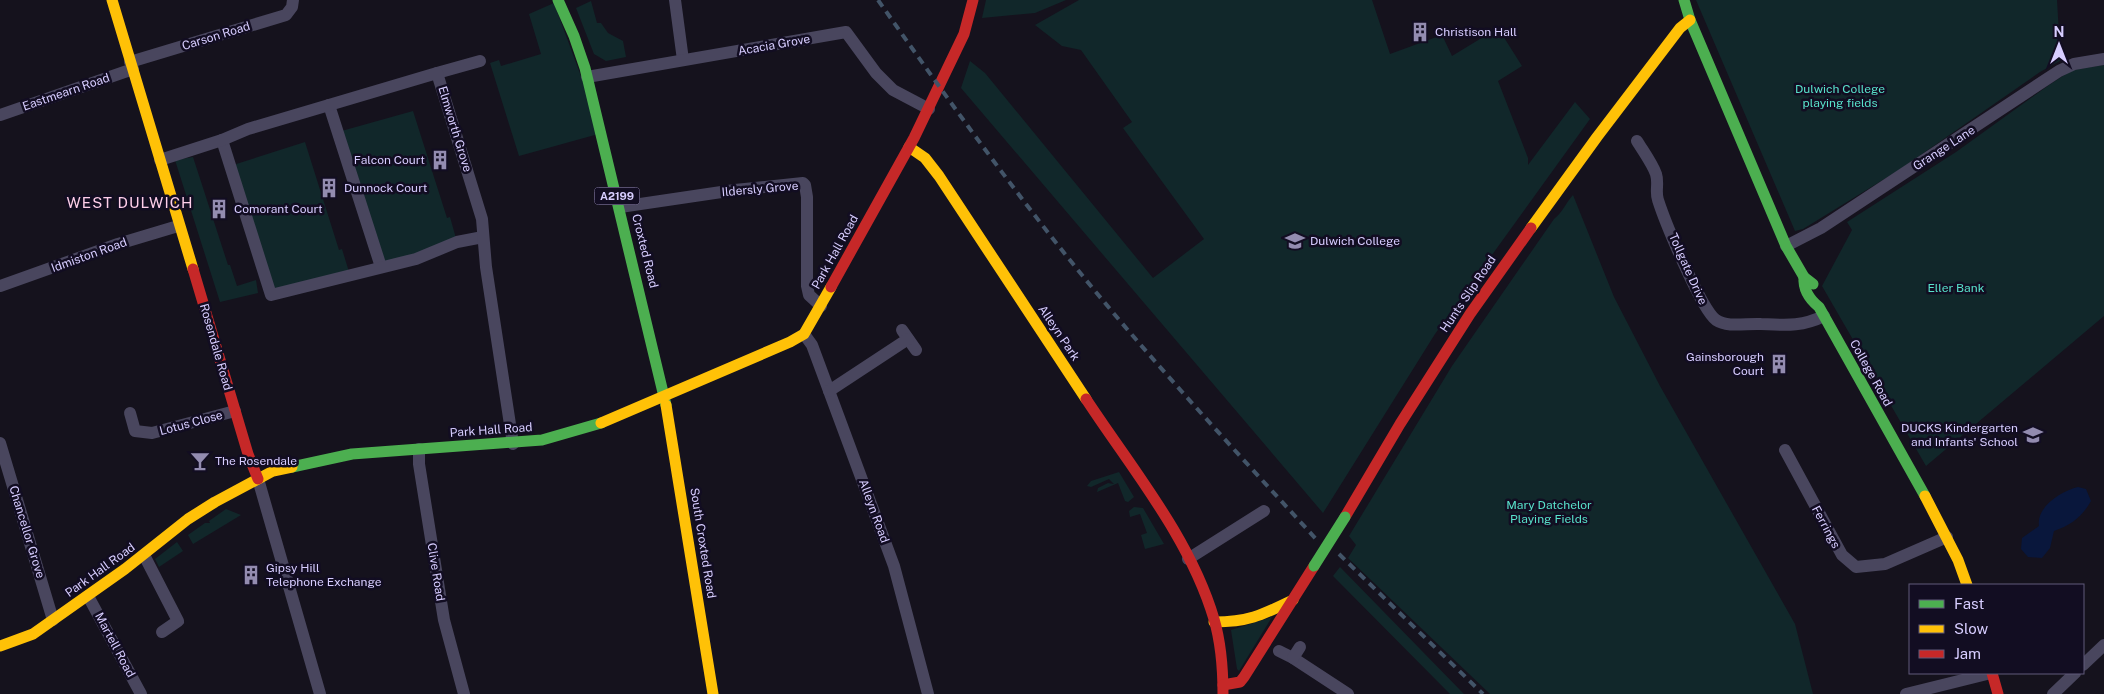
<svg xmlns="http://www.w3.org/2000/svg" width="2104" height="694" viewBox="0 0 2104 694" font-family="'Public Sans',sans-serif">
<rect width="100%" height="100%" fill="#15121d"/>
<g fill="#11272a">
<path d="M986 0H1066L1035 13 982 18Z"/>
<path d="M1079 0H1372L1390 54 1442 35 1452 56 1498 28 1522 66 1498 81 1528 158V165L1575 102 1590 119 1435 334 1323 513 961 88 970 61 985 73 1153 278 1204 239 1123 128 1132 122 1081 50 1062 46 1035 25Z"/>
<path d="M1696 0H2057L2059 34 2065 58 2040 72 1899 170 1803 229 1795 231Z"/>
<path d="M591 1 597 23H601L608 33 623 41 626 57 606 61 594 54 576 8Z"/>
<path d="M554 3 602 133 519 156 490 63 499 60 501 66 541 54 529 14Z"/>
<path d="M2104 65V316L1926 466 1822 286 1852 230 1847 222 1956 152 2049 85 2072 70Z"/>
<path d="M413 111 447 218 450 217 457 242 381 267 338 132Z"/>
<path d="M305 142 339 250 342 249 350 275 271 295 230 166Z"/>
<path d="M193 157 228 265H230L237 286 256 280 258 293 220 302 175 160Z"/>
<path d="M1573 195 1614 297 1660 386 1795 624 1813 694H1490L1348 558 1356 545 1349 536 1452 366 1554 219C1563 212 1565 204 1573 195Z"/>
<path d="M1119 472 1134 497 1128 502 1125 501 1118 483 1097 492 1098 488 1108 483 1114 484 1109 479 1091 487 1087 486 1091 481Z"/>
<path d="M1134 507 1143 508 1164 544 1145 549 1141 535 1147 533 1140 514 1130 517 1129 511Z"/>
<path d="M226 509 241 515 193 544 188 535 205 523H210L209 521Z"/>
<path d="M177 542 183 551 159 567 155 559Z"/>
<path d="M1340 567 1461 691 1464 694H1450L1333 576Z"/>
<path d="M1272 617 1239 671 1237 669 1231 630Z"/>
</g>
<path fill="#09173c" d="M2078 487 2086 489 2091 501C2082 517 2071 525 2054 531L2050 548 2042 558 2028 557 2021 549 2022 538 2039 526C2036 507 2061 491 2078 487Z"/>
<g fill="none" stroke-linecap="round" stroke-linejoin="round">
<g stroke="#49465e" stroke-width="12">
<path d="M675 0 683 60"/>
<path d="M130 62 286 15 292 7 293 0"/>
<path d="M437 73 480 61"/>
<path d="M587 77 846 32 876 73 893 90 929 109"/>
<path d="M329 105 381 267"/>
<path d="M0 115 133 69"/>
<path d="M222 140 271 295 416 259 457 242 483 237"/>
<path d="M1637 141C1643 151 1652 163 1656 174 1659 183 1655 192 1658 200 1665 222 1701 309 1716 320 1728 328 1747 323 1761 324 1785 325 1801 327 1824 316"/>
<path d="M160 160 222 140 248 129 437 73 482 219 486 267 513 444"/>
<path d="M620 207 735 190 803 183 805 185 807 197V286L809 295 821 306"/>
<path d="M1786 246 1821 228 2059 71 2074 64 2104 59"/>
<path d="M0 286 118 244 178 226"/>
<path d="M902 330 916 350"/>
<path d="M804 334 812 345 894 566 928 694"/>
<path d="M829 391 908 339"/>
<path d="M130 413 135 431 152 433 235 411"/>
<path d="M0 443 53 620"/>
<path d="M419 449V464L444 620 464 694"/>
<path d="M1785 450 1842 555 1856 567 1885 564 1947 537"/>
<path d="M258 479 320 694"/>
<path d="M144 555 178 621 162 632"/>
<path d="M1188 559 1264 511"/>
<path d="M88 596 141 694"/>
<path d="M1279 651 1293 658 1348 694"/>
<path d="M1293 658 1300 647"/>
<path d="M2083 665 2104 645"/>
<path d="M1906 694 1991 673"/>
<path d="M2053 694 2075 673"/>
</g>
<g stroke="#4caf50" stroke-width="11">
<path d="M558 0 574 36 585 68 666 405"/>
<path d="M1684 0 1690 20 1786 246 1804 277 1813 284"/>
<path d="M1804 277C1803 290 1809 299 1819 307L1925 496"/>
<path d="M292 467 352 454 542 440 601 423"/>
</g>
<g stroke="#ffc107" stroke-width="11">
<path d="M112 0 193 269"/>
<path d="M909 147 925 158 939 176 1086 399"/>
<path d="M1531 228 1597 137 1680 28 1690 20"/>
<path d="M666 405 713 694"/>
<path d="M601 423 790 342 804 334 831 287"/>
<path d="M1925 496 1958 560 1967 585"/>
<path d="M1214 622C1249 622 1262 615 1293 600"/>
<path d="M0 646 33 634 125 569 188 519 215 502 273 471 292 467"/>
</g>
<g stroke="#c62828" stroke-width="11">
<path d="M193 269 248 454 258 479"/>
<path d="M831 287 914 138 964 34 973 0"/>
<path d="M1086 399C1132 469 1190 538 1214 619 1221 643 1223 669 1223 694"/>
<path d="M1345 517 1400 424 1470 314 1531 228"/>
<path d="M1992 673 1998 694"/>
<path d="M1223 685 1240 682 1244 677 1314 566"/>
</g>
<g stroke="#425468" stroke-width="4" stroke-dasharray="8 6" stroke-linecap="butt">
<path d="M878 0C949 101 1021 202 1100 297 1169 380 1243 459 1316 539"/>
<path d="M1328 543 1331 546"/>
<path d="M1339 554 1483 694"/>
</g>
<path stroke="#4caf50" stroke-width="11" d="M1314 566 1345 517"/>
</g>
<defs>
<symbol id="building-bare" viewBox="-9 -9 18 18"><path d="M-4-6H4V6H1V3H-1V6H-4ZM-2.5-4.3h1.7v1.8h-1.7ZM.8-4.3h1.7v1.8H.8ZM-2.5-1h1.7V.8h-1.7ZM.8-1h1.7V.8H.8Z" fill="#938cb0" stroke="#120d22" stroke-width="2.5" paint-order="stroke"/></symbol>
<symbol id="school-bare" viewBox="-9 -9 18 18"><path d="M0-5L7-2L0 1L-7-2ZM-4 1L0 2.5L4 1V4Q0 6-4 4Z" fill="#938cb0" stroke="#120d22" stroke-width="2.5" paint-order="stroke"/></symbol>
<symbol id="bar-bare" viewBox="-9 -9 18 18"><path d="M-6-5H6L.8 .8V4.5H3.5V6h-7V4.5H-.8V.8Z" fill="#938cb0" stroke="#120d22" stroke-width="2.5" paint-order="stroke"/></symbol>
</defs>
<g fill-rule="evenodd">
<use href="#building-bare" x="1406" y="18" width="28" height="28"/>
<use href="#building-bare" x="426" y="146" width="28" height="28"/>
<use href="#building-bare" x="315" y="174" width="28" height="28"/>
<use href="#building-bare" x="205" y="195" width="28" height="28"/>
<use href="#school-bare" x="1281" y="227" width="28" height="28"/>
<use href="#building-bare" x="1765" y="350" width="28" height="28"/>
<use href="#school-bare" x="2019" y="421" width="28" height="28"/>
<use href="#bar-bare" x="186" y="447" width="28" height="28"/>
<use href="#building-bare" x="237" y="561" width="28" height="28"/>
</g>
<g text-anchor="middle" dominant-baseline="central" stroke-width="5" stroke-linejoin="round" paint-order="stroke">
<rect fill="#120d22" stroke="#9c93bd" stroke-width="1" x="594.5" y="187.5" width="45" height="17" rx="4"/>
<g font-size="11" font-weight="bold" fill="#d7cdff">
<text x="617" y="196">A2199</text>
</g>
<g font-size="12" fill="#d7cdff" stroke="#120d22" text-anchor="start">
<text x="1435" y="32">Christison Hall</text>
<text x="425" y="160" text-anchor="end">Falcon Court</text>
<text x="344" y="188">Dunnock Court</text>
<text x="234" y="209">Comorant Court</text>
<text x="1310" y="241">Dulwich College</text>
<text x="1764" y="357" text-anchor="end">Gainsborough<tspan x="1764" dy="14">Court</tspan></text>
<text x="2018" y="428" text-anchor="end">DUCKS Kindergarten<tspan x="2018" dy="14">and Infants' School</tspan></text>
<text x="215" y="461">The Rosendale</text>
<text x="266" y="568">Gipsy Hill<tspan x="266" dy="14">Telephone Exchange</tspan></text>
</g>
<g font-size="12" fill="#d7cdff" stroke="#120d22">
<text transform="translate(216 36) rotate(-17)">Carson Road</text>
<text transform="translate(774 45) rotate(-10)">Acacia Grove</text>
<text transform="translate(66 92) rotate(-19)">Eastmearn Road</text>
<text transform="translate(455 129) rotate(73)">Elmworth Grove</text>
<text transform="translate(1944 148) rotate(-33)">Grange Lane</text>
<text transform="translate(760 189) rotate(-5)">Ildersly Grove</text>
<text transform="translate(645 251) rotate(76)">Croxted Road</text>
<text transform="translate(835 252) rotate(-61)">Park Hall Road</text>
<text transform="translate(89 255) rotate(-20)">Idmiston Road</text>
<text transform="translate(1688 269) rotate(66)">Tollgate Drive</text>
<text transform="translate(1468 294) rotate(-56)">Hunts Slip Road</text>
<text transform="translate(1059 333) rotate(56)">Alleyn Park</text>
<text transform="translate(216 347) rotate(74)">Rosendale Road</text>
<text transform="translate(1871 373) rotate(61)">College Road</text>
<text transform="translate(191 423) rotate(-15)">Lotus Close</text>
<text transform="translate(491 430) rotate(-4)">Park Hall Road</text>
<text transform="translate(874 511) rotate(70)">Alleyn Road</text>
<text transform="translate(1826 527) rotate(62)">Ferrings</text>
<text transform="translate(27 532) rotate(73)">Chancellor Grove</text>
<text transform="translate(703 543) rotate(81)">South Croxted Road</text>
<text transform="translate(100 570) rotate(-36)">Park Hall Road</text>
<text transform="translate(436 572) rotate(81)">Clive Road</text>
<text transform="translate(115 645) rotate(62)">Martell Road</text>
</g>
<g font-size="12" fill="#58e1ca" stroke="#120d22">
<text x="1840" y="89">Dulwich College<tspan x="1840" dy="14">playing fields</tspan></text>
<text x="1956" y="288">Eller Bank</text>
<text x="1549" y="505">Mary Datchelor<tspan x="1549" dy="14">Playing Fields</tspan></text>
</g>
<g font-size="15" letter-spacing="1" fill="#ffcfea" stroke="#120d22">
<text x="130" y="202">WEST DULWICH</text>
</g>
</g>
<rect x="1909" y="584" width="175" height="90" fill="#120d22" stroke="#615a7a"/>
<rect x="1919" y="600" width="25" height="8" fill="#4caf50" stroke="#615a7a"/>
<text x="1954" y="609" font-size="15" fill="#d7cdff">Fast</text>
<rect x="1919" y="625" width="25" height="8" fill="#ffc107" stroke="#615a7a"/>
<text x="1954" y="634" font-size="15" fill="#d7cdff">Slow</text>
<rect x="1919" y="650" width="25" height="8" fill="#c62828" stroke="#615a7a"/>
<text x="1954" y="659" font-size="15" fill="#d7cdff">Jam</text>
<g transform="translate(2059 45)" stroke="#120d22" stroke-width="4" paint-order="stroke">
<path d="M0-4L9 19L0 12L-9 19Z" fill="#d7cdff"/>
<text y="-8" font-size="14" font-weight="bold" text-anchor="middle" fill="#d7cdff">N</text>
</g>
</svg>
